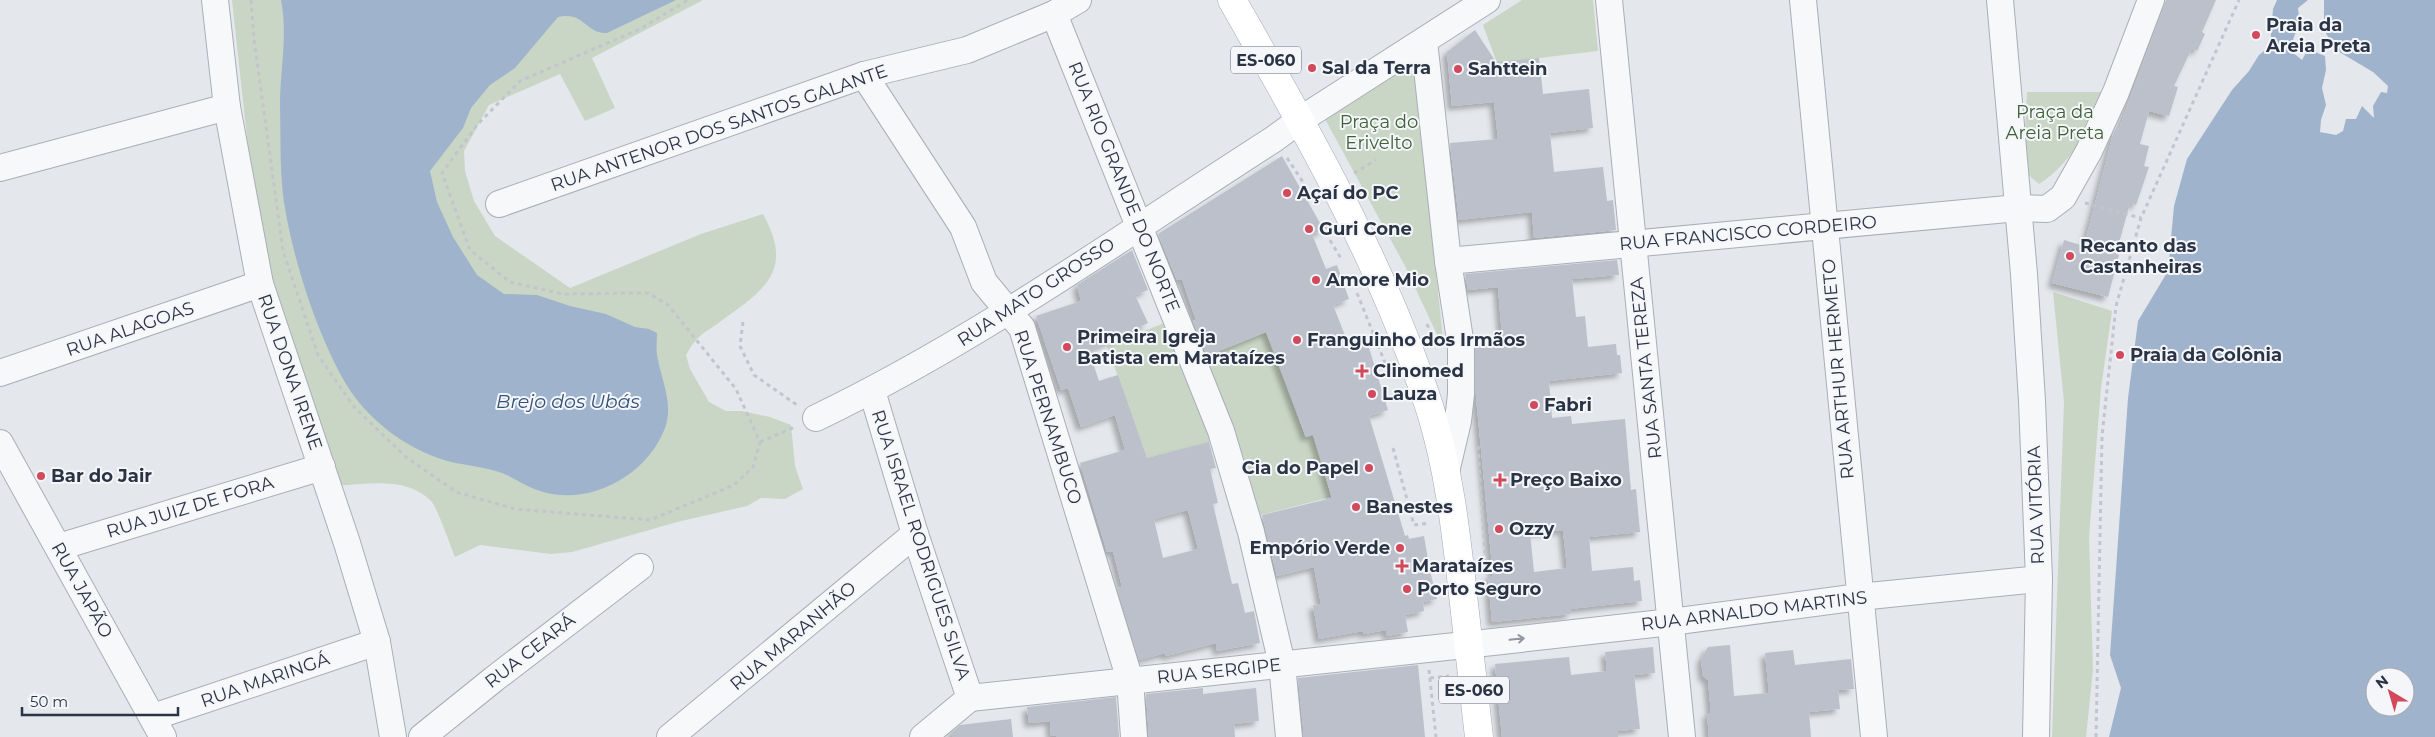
<svg xmlns="http://www.w3.org/2000/svg" width="2435" height="737" viewBox="0 0 2435 737" font-family="Montserrat,sans-serif">
<defs>
<filter id="shadow"><feDropShadow dx="-4.5" dy="4.5" stdDeviation="2.5" flood-color="#0004"/></filter>
</defs>
<rect width="100%" height="100%" fill="#e4e7ec"/>
<g fill="#c9d6c5">
<path d="M232 0H703L592 58 615 108 585 121 560 74 489 105 464 151 465 171 474 201 495 236 570 288 701 234 763 214C794 270 766 289 721 321 714 327 703 332 697 339 692 344 689 350 686 355L690 369 709 402 726 411H742L770 417 791 425 795 466 803 489 785 499 761 498 747 506 677 522 572 552 551 554 480 545 455 557C450 545 438 509 431 501 405 475 364 485 332 486L261 267Z"/>
<path d="M1522 0H1593L1598 51 1497 63 1483 25Z"/>
<path d="M1404 65 1413 74 1416 83 1443 339 1440 341 1405 266 1325 119Z"/>
<path d="M2027 92H2103C2089 128 2072 163 2039 184L2023 170Z"/>
<path d="M2053 292 2112 311 2101 388 2089 537 2093 670 2086 737H2052L2064 402Z"/>
<path d="M1169 321 1212 442 1147 458 1107 346Z"/>
<path d="M1266 332 1280 364 1305 437 1326 430 1336 459 1322 464 1331 497 1260 515 1242 459 1202 358Z"/>
</g>
<g fill="#9fb4cc" fill-rule="evenodd">
<path d="M281 0H676L607 33C585 34 585 11 558 17L515 68 490 85 471 108 463 128 430 171 437 202 453 237 477 275 504 294 537 295 570 306 606 314 635 327 649 329 657 333C657 340 656 348 657 355 661 379 674 404 665 428 647 476 589 507 540 491 524 486 513 476 496 471 479 466 461 465 444 460 405 448 367 419 346 384 318 336 296 268 286 214 279 179 281 141 280 105 280 70 288 35 281 0Z"/>
<path d="M2277 0H2308L2298 8C2302 31 2290 35 2292 52L2302 60 2308 49 2325 56 2326 70 2322 88 2326 105 2321 120 2320 132 2336 135 2343 131 2346 119H2356L2362 106 2374 118 2373 106 2381 92 2387 93 2388 86 2373 72 2336 50 2324 30V0H2435V737H2109L2121 688 2110 655 2128 398 2138 321 2168 271 2174 206 2187 159 2232 90 2249 71 2259 55 2270 46 2273 9ZM2375 677H2405V707H2375Z"/>
</g>
<g fill="#bbc0ca" fill-rule="evenodd" filter="url(#shadow)">
<path d="M2166 0H2216L2202 32 2205 34 2197 51 2192 48 2174 86 2178 87 2169 116 2149 111 2140 144 2149 146 2144 166 2149 167 2136 205 2130 203 2116 254 2119 255 2108 297 2052 283 2064 240 2084 246 2113 134 2116 128 2119 129Z"/>
<path d="M1475 30 1496 62 1539 58 1543 94 1589 89 1593 128 1550 133 1554 172 1603 167 1607 201 1613 200 1616 230 1534 238 1532 212 1459 220 1450 143 1498 139 1494 102 1452 106 1447 52Z"/>
<path d="M1282 156 1324 230 1312 234 1326 269 1337 265 1349 299 1333 305 1348 343 1366 338 1388 410 1369 416 1405 536 1408 535 1409 539 1424 536 1430 571 1437 599 1423 602 1424 611 1405 615 1408 632 1387 636 1386 630 1364 634 1363 631 1319 639 1313 605 1321 604 1314 567 1277 576 1262 515 1332 498 1313 435 1306 437 1266 332 1207 356 1193 321 1196 320 1182 279 1177 280 1158 234Z"/>
<path d="M1132 250 1148 290 1135 295 1148 323 1089 351 1099 381 1118 375 1147 458 1209 442 1216 468 1210 469 1218 503 1213 504 1232 584 1238 583 1245 613 1254 611 1260 643 1217 651 1216 643 1166 656 1165 653 1139 660 1117 588 1122 587 1113 551 1107 552 1080 463 1125 450 1115 415 1081 427 1068 388 1061 390 1036 316 1081 301 1077 285ZM1188 510 1198 549 1163 558 1154 519Z"/>
<path d="M1617 260 1619 275 1572 279 1576 317 1585 316 1588 347 1616 344 1617 355H1620L1622 373 1549 381 1552 418 1571 416 1572 424 1625 419 1631 490 1636 489 1640 532 1589 537 1592 571 1633 567 1634 581 1640 580 1642 601 1570 609 1571 614 1492 622 1488 576H1493L1476 396 1475 338 1502 336 1498 287 1468 290 1465 274ZM1563 530 1567 568 1534 572 1530 533Z"/>
<path d="M1730 645 1734 696 1769 693 1765 653 1793 650 1795 665 1851 659 1854 689 1838 690 1840 709 1809 712 1811 737H1709L1707 713H1711L1708 680 1703 676 1701 660 1708 647Z"/>
<path d="M1653 647 1655 673 1634 675 1640 729 1618 731V737H1502L1495 664 1569 657 1571 675 1607 671 1605 652Z"/>
<path d="M1418 665 1425 737H1304L1298 678Z"/>
<path d="M1203 688V694L1256 688 1259 721 1234 724 1235 737H1149L1146 694Z"/>
<path d="M1116 697 1119 737H1056V735L1051 736 1050 721 1029 723 1027 707Z"/>
<path d="M1011 719 1013 737H952V732L960 725Z"/>
</g>
<g fill="none" stroke-linecap="round" stroke-linejoin="round">
<defs>
<g id="minor">
<path d="M215 0 227 107 260 284 347 543 377 642 393 737"/>
<path d="M1609 0 1682 737"/>
<path d="M1803 0 1874 737"/>
<path d="M2000 0 2024 274 2032 401 2039 579 2036 737"/>
<path d="M1054 14 1221 431 1251 532 1282 664 1289 737"/>
<path d="M1424 41 1448 261 1461 346V394L1458 421 1446 472"/>
<path d="M864 75 963 227 984 282 1022 328 1130 680 1134 737"/>
<path d="M0 168 227 107"/>
<path d="M499 204 864 75 967 50 1054 14 1078 0"/>
<path d="M1448 261 2018 208 2047 209 2063 197 2089 151 2116 92 2151 0"/>
<path d="M0 373 260 284"/>
<path d="M872 391 915 534 970 698"/>
<path d="M816 418C978 340 1124 235 1274 139L1300 120 1487 0"/>
<path d="M0 443 163 737"/>
<path d="M59 547 322 467"/>
<path d="M970 698 1502 641 1671 622 1859 597 2039 579"/>
<path d="M153 717 377 642"/>
<path d="M422 737 494 679 640 567"/>
<path d="M670 737 915 534"/>
<path d="M923 737 970 698"/>
</g>
<path id="major" d="M1232 0C1307 131 1383 264 1430 409 1449 469 1456 533 1463 595 1468 643 1474 690 1479 737"/>
</defs>
<use href="#minor" stroke="#a9aeb7" stroke-width="28"/>
<use href="#major" stroke="#a3abb8" stroke-width="29"/>
<g stroke="#c2c5cb" stroke-width="3" stroke-dasharray="4 4" stroke-linecap="butt">
<path d="M251 0 254 39 283 251 318 355 354 407 406 457 456 492 515 509 650 520 734 485 753 467 760 442 736 389 668 305 648 293 562 294 510 282 470 250 442 173 477 125 520 81 640 29 688 0"/>
<path d="M1287 158 1303 182"/>
<path d="M1354 173 1376 160"/>
<path d="M2085 203 2141 218"/>
<path d="M1325 225 1331 242 1342 260"/>
<path d="M1357 293 1392 380"/>
<path d="M743 322 740 346 754 375 797 405"/>
<path d="M1427 324 1435 343"/>
<path d="M760 442 795 427"/>
<path d="M1478 446 1486 569"/>
<path d="M1393 448 1414 525 1430 523"/>
<path d="M1429 670 1436 737"/>
<path d="M1430 678 1449 676"/>
<path d="M2096 737 2102 436 2116 306 2141 218 2239 0"/>
</g>
<use href="#minor" stroke="#f7f8fa" stroke-width="26"/>
<use href="#major" stroke="#fff" stroke-width="28"/>
</g>
<defs><path id="oneway-shaft" d="M-6 0H5M1.5-3L5.5 0L1.5 3" fill="none" stroke-width="1.6" stroke-linecap="round" stroke-linejoin="round" transform="scale(1.25)"/></defs>
<use stroke="#9196a0" href="#oneway-shaft" transform="translate(1517 639) rotate(-6)"/>
<g fill="#d1495b" stroke="#f4f6f9" stroke-width="2">
<circle cx="2256" cy="35" r="5"/>
<circle cx="1312" cy="68" r="5"/>
<circle cx="1458" cy="69" r="5"/>
<circle cx="1287" cy="193" r="5"/>
<circle cx="1309" cy="229" r="5"/>
<circle cx="2070" cy="256" r="5"/>
<circle cx="1316" cy="280" r="5"/>
<circle cx="1297" cy="340" r="5"/>
<circle cx="1067" cy="347" r="5"/>
<circle cx="2120" cy="355" r="5"/>
<path d="M1359.5 363.5h5v5h5v5h-5v5h-5v-5h-5v-5h5z"/>
<circle cx="1372" cy="394" r="5"/>
<circle cx="1534" cy="405" r="5"/>
<circle cx="1369" cy="468" r="5"/>
<circle cx="41" cy="476" r="5"/>
<path d="M1497.5 472.5h5v5h5v5h-5v5h-5v-5h-5v-5h5z"/>
<circle cx="1356" cy="507" r="5"/>
<circle cx="1499" cy="529" r="5"/>
<circle cx="1400" cy="548" r="5"/>
<path d="M1399.5 558.5h5v5h5v5h-5v5h-5v-5h-5v-5h5z"/>
<circle cx="1407" cy="589" r="5"/>
</g>
<g text-anchor="middle" dominant-baseline="central" stroke-width="4" stroke-linejoin="round" paint-order="stroke">
<g fill="#f4f6f9" stroke="#676e7b" stroke-width="1">
<rect x="1231" y="46.5" width="70" height="27" rx="4"/>
<rect x="1439" y="676.5" width="70" height="27" rx="4"/>
</g>
<g font-size="16" font-weight="bold" fill="#2b3445">
<text x="1266" y="60">ES-060</text>
<text x="1474" y="690">ES-060</text>
</g>
<g font-size="18" font-weight="bold" fill="#2b3445" stroke="#f4f6f9" text-anchor="start">
<text x="2266" y="25">Praia da<tspan x="2266" dy="21">Areia Preta</tspan></text>
<text x="1322" y="68">Sal da Terra</text>
<text x="1468" y="69">Sahttein</text>
<text x="1297" y="193">Açaí do PC</text>
<text x="1319" y="229">Guri Cone</text>
<text x="2080" y="246">Recanto das<tspan x="2080" dy="21">Castanheiras</tspan></text>
<text x="1326" y="280">Amore Mio</text>
<text x="1077" y="337">Primeira Igreja<tspan x="1077" dy="21">Batista em Marataízes</tspan></text>
<text x="1307" y="340">Franguinho dos Irmãos</text>
<text x="2130" y="355">Praia da Colônia</text>
<text x="1373" y="371">Clinomed</text>
<text x="1382" y="394">Lauza</text>
<text x="1544" y="405">Fabri</text>
<text x="1359" y="468" text-anchor="end">Cia do Papel</text>
<text x="51" y="476">Bar do Jair</text>
<text x="1510" y="480">Preço Baixo</text>
<text x="1366" y="507">Banestes</text>
<text x="1509" y="529">Ozzy</text>
<text x="1390" y="548" text-anchor="end">Empório Verde</text>
<text x="1412" y="566">Marataízes</text>
<text x="1417" y="589">Porto Seguro</text>
</g>
<g font-size="18" fill="#3f6138" stroke="#f4f6f9">
<text x="2055" y="112">Praça da<tspan x="2055" dy="21">Areia Preta</tspan></text>
<text x="1379" y="122">Praça do<tspan x="1379" dy="21">Erivelto</tspan></text>
</g>
<g font-size="18" fill="#2b3445" stroke="#f4f6f9">
<text transform="translate(719 128) rotate(-19)">RUA ANTENOR DOS SANTOS GALANTE</text>
<text transform="translate(1124 187) rotate(68)">RUA RIO GRANDE DO NORTE</text>
<text transform="translate(1748 233) rotate(-5)">RUA FRANCISCO CORDEIRO</text>
<text transform="translate(1036 292) rotate(-33)">RUA MATO GROSSO</text>
<text transform="translate(130 329) rotate(-19)">RUA ALAGOAS</text>
<text transform="translate(1646 368) rotate(-96)">RUA SANTA TEREZA</text>
<text transform="translate(1838 369) rotate(-95)">RUA ARTHUR HERMETO</text>
<text transform="translate(290 372) rotate(71)">RUA DONA IRENE</text>
<text transform="translate(1048 417) rotate(72)">RUA PERNAMBUCO</text>
<text transform="translate(2036 505) rotate(-92)">RUA VITÓRIA</text>
<text transform="translate(190 507) rotate(-17)">RUA JUIZ DE FORA</text>
<text transform="translate(921 545) rotate(72)">RUA ISRAEL RODRIGUES SILVA</text>
<text transform="translate(82 590) rotate(61)">RUA JAPÃO</text>
<text transform="translate(1754 611) rotate(-7)">RUA ARNALDO MARTINS</text>
<text transform="translate(793 636) rotate(-40)">RUA MARANHÃO</text>
<text transform="translate(530 651) rotate(-38)">RUA CEARÁ</text>
<text transform="translate(1219 671) rotate(-6)">RUA SERGIPE</text>
<text transform="translate(265 680) rotate(-19)">RUA MARINGÁ</text>
</g>
<g font-size="19" font-style="italic" fill="#34527a" stroke="#f4f6f9">
<text x="568" y="401">Brejo dos Ubás</text>
</g>
</g>
<g transform="translate(2390 692) rotate(322)"><circle r="24" fill="#f4f6f9" stroke="#a4a8b1"/>
<path d="M0-4L9 19L0 12L-9 19Z" fill="#d1495b"/>
<text y="-8" font-size="14" font-weight="bold" text-anchor="middle" fill="#2b3445">N</text>
</g>
<path d="M22 707v8h156v-8" fill="none" stroke="#2b3445" stroke-width="2.5"/>
<text x="30" y="707" font-size="15" fill="#2b3445" stroke="#f4f6f9" stroke-width="4" paint-order="stroke">50 m</text>
</svg>
